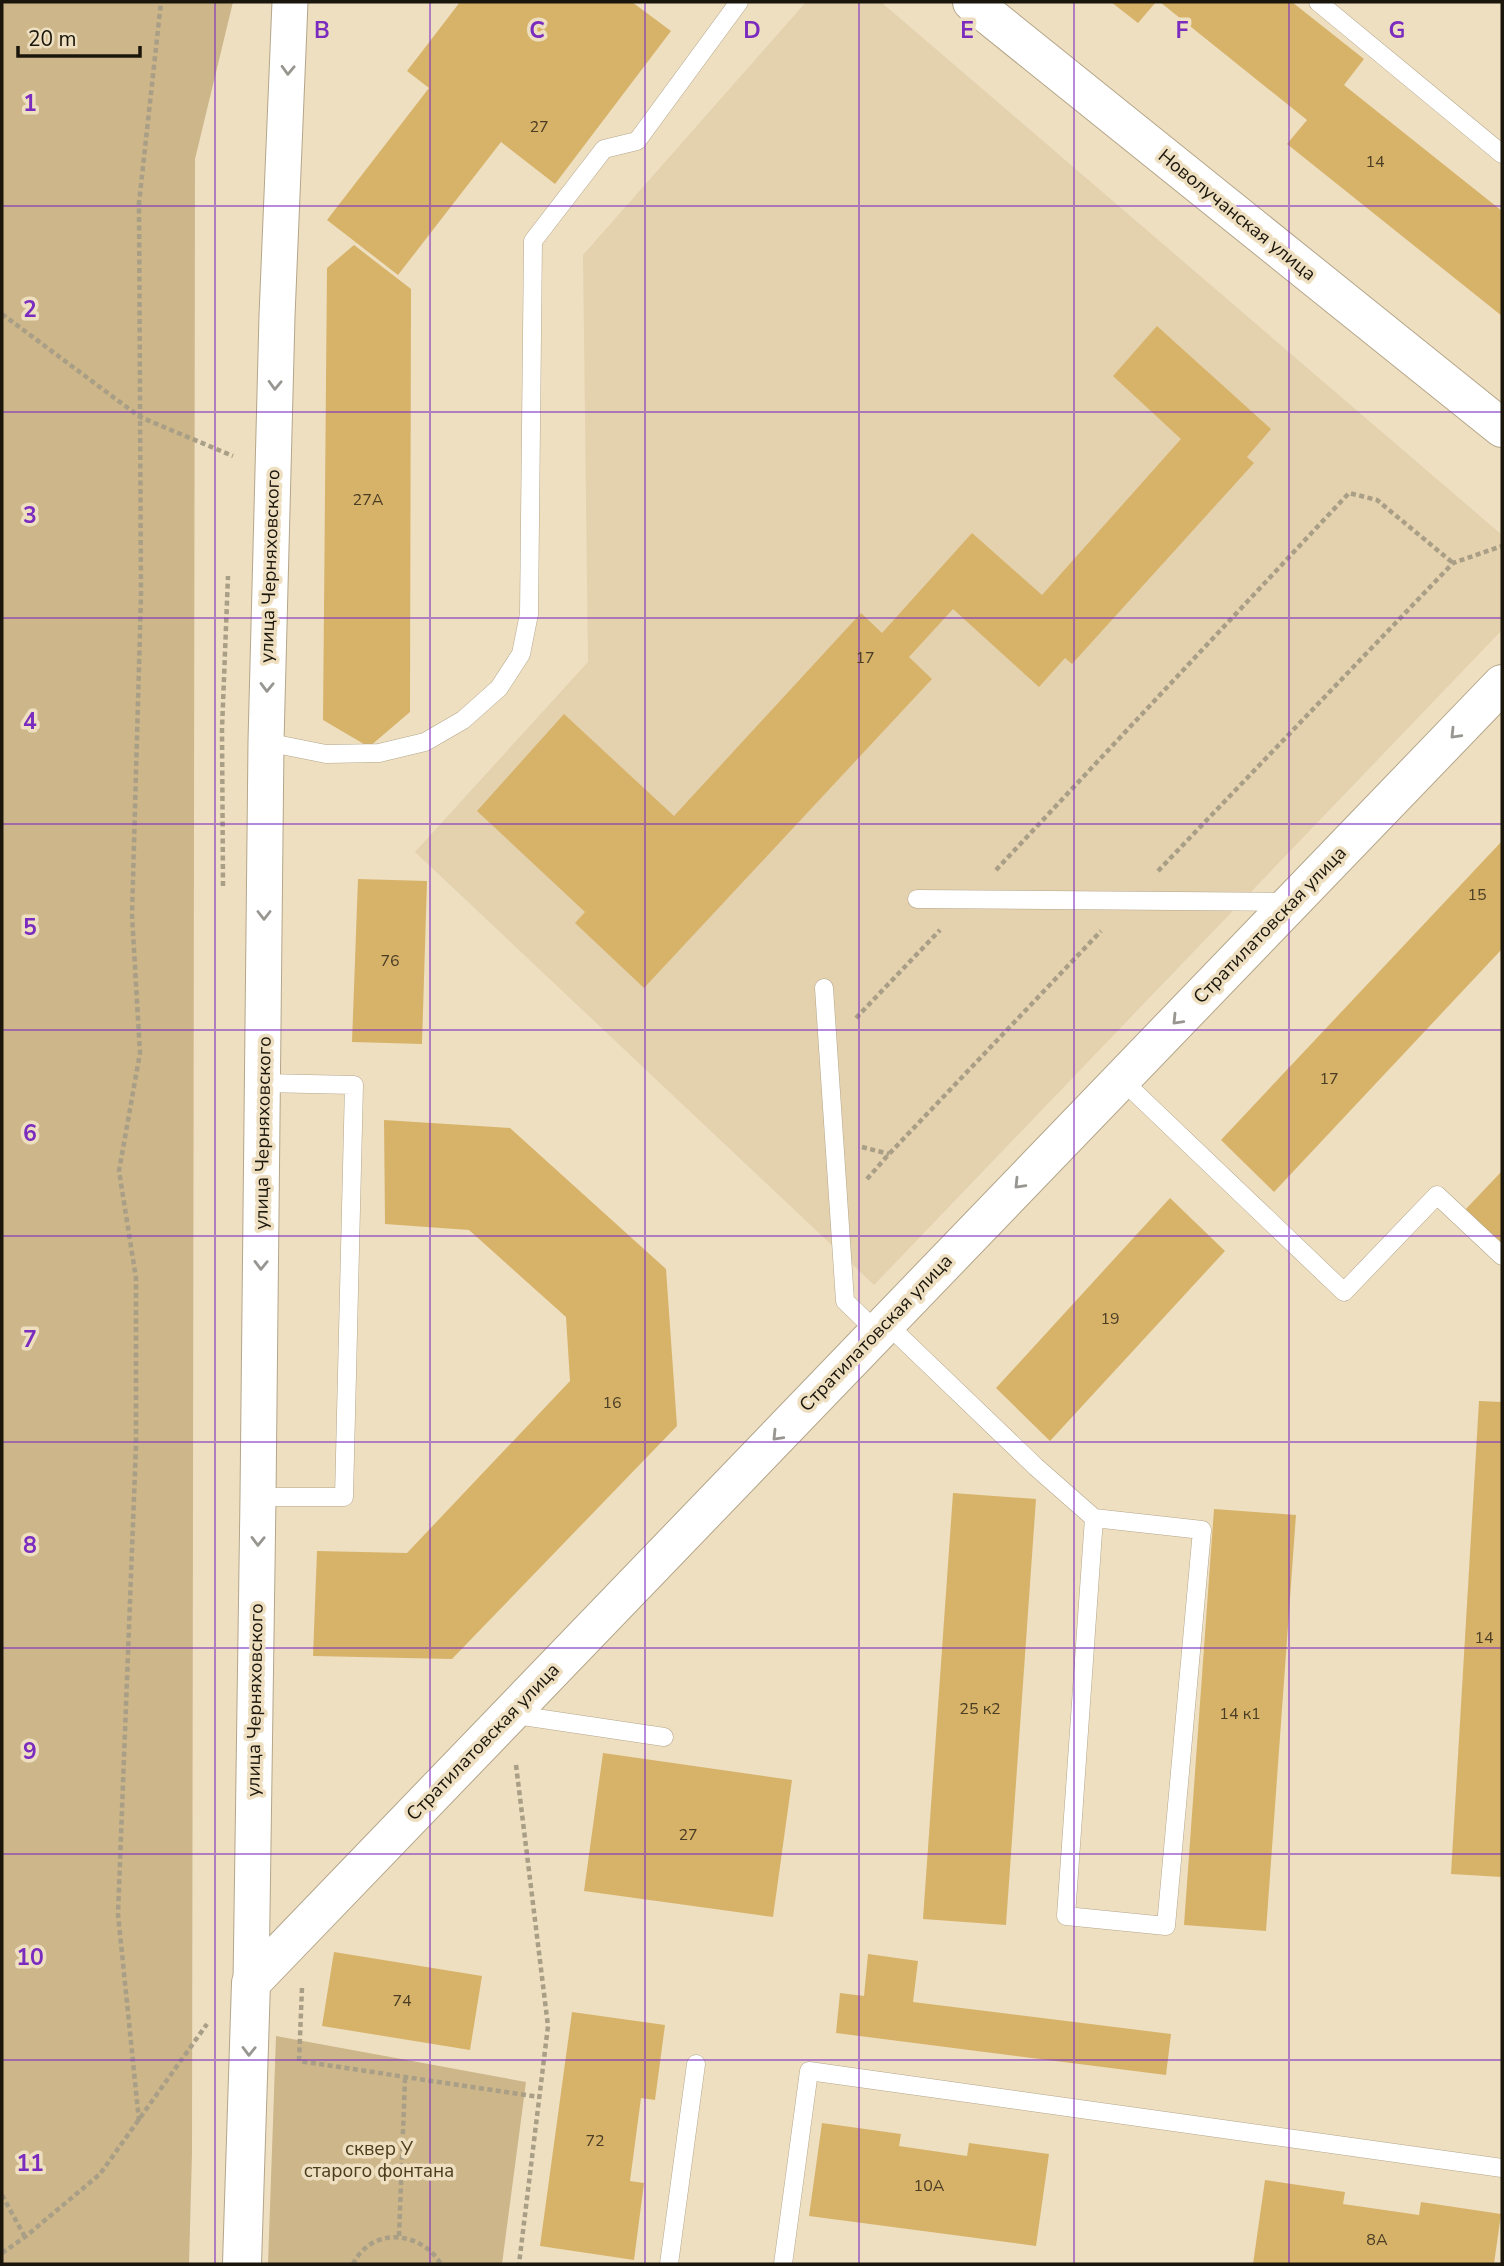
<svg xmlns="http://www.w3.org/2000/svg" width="1504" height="2266" viewBox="0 0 1504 2266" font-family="'Nunito Sans',sans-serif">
<rect width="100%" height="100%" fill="#eedfc1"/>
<path fill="#e4d1ae" d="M806 2H881L1502 535V630L874 1285 415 852 588 662 583 255Z"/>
<g fill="#ccb68a">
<path d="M2 2H233L195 159 192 2153 189 2264H2Z"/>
<path d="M276 2036 526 2082 502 2264H268Z"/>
</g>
<g fill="#d7b36a">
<path d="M460 2H632L671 31 555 184 501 142 398 275 327 220 429 88 407 71Z"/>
<path d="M1111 2H1156L1138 23Z"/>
<path d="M1160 2H1292L1364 59 1344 85 1502 211V316L1287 144 1307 120Z"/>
<path d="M354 245 411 289 410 712 369 747 323 720 327 268Z"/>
<path d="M1157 326 1271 429 1247 457 1254 463 1072 664 1065 658 1039 687 953 609 909 657 932 679 644 988 575 923 585 912 477 811 564 714 674 816 861 613 882 633 972 533 1042 595 1181 439 1113 376Z"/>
<path d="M1502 841V949L1274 1192 1221 1140Z"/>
<path d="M358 879 427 881 422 1044 352 1042Z"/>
<path d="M384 1120 510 1128 666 1269 677 1426 452 1659 313 1656 317 1551 407 1553 570 1381 566 1317 469 1230 385 1224Z"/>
<path d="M1502 1171V1247L1464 1211Z"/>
<path d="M1170 1198 1225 1251 1050 1441 996 1388Z"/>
<path d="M1479 1401 1502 1402V1877L1451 1874Z"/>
<path d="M953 1493 1036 1499 1006 1925 923 1919Z"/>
<path d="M1214 1509 1296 1515 1266 1931 1184 1925Z"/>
<path d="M603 1753 792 1780 773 1917 584 1891Z"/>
<path d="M334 1952 482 1976 470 2050 322 2026Z"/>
<path d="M868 1954 918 1961 913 2002 1171 2034 1166 2075 836 2033 840 1993 864 1996Z"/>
<path d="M572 2012 665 2025 655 2100 641 2098 630 2181 644 2183 634 2260 540 2246Z"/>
<path d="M822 2123 901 2134 899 2146 967 2156 969 2143 1049 2154 1036 2246 809 2216Z"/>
<path d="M1265 2180 1345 2192 1343 2204 1419 2215 1421 2202 1501 2214 1494 2264H1253Z"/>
</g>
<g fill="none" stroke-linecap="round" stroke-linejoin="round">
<defs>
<g id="lane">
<path d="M1318 2 1502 154"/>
<path d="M266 742 326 754 379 753 425 742 463 720 499 688 521 654 529 614 533 241 604 149 637 141 739 2"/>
<path d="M917 899 1289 902"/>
<path d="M824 988 845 1301 877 1332"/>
<path d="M1121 1079 1344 1292 1437 1195 1502 1256"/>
<path d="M886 1323 1036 1467 1094 1518 1202 1530 1166 1926 1066 1916 1094 1518"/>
<path d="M258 1497H344L354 1085 263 1083"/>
<path d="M509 1714 664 1737"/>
<path d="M669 2264 696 2064"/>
<path d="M783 2264 809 2071 1502 2168"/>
</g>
<path id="street" d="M251 1983 258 1497 266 742 277 316 290 2"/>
<g id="secondary">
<path d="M972 2 1502 428"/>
<path d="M242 2264 251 1983 1502 684"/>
</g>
</defs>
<use href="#lane" stroke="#b4a68a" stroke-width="19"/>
<use href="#street" stroke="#b4a68a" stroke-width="37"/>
<use href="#secondary" stroke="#b4a68a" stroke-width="40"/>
<g stroke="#a99e86" stroke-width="4.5" stroke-dasharray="5 3.5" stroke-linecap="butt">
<path d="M2 314 140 417 233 456"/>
<path d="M996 870 1349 493 1377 500 1453 563"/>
<path d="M1158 871 1453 563 1502 546"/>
<path d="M223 886 222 729 228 576"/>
<path d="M856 1018 940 930"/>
<path d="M862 1147 889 1154"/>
<path d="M867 1179 889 1154 1101 931"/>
<path d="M516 1765 548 2026 519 2264"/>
<path d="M302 1988 299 2061 539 2097"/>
<path d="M139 2121 118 1914 136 1445V1278L119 1171 140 1053 132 915 141 595 139 203 161 2"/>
<path d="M2 2195 25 2237"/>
<path d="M399 2236 405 2079"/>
<path d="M2 2253 25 2237 100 2174 207 2024"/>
<path d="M353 2264C372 2226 421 2231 441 2264"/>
</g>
<use href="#lane" stroke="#fff" stroke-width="18"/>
<use href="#street" stroke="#fff" stroke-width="35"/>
<use href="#secondary" stroke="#fff" stroke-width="38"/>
</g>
<defs><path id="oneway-chevron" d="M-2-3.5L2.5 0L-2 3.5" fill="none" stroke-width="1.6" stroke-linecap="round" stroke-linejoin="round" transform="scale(1.75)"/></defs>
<g stroke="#989691">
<use href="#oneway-chevron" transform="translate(288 70) rotate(92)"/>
<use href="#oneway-chevron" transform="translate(275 385) rotate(92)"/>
<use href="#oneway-chevron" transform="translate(267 687) rotate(91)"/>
<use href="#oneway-chevron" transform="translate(1455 734) rotate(134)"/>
<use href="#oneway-chevron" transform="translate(264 915) rotate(90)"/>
<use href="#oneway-chevron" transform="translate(1177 1020) rotate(134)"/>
<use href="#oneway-chevron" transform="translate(1019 1184) rotate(134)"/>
<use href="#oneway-chevron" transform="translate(261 1265) rotate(91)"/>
<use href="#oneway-chevron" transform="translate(777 1436) rotate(134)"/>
<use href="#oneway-chevron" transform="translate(258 1541) rotate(91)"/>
<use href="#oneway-chevron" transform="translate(249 2051) rotate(91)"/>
</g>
<path fill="none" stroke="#7b2cbf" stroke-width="2" stroke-opacity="0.55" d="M215 2V2264M430 2V2264M645 2V2264M859 2V2264M1074 2V2264M1289 2V2264M2 206H1502M2 412H1502M2 618H1502M2 824H1502M2 1030H1502M2 1236H1502M2 1442H1502M2 1648H1502M2 1854H1502M2 2060H1502"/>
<g text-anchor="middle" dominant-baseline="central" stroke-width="7" stroke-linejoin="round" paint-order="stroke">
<g font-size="16" fill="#4a3d23">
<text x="539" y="127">27</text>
<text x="1375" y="162">14</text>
<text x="368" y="500">27А</text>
<text x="865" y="658">17</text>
<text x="1477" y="895">15</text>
<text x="390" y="961">76</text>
<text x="1329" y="1079">17</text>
<text x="1110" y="1319">19</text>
<text x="612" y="1403">16</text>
<text x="1484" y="1638">14</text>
<text x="980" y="1709">25 к2</text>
<text x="1240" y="1714">14 к1</text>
<text x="688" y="1835">27</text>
<text x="402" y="2001">74</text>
<text x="595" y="2141">72</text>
<text x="929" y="2186">10А</text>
<text x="1377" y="2240">8А</text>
</g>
<g font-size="19" fill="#1b160b" stroke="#eedfc1">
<text transform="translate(1237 215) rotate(39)">Новолучанская улица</text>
<text transform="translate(270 566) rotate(-88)">улица Черняховского</text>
<text transform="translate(1270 925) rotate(-46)">Стратилатовская улица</text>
<text transform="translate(263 1133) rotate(-89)">улица Черняховского</text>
<text transform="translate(876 1333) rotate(-46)">Стратилатовская улица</text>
<text transform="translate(255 1700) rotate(-89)">улица Черняховского</text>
<text transform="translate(483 1742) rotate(-46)">Стратилатовская улица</text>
</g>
<g font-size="19" fill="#4c3d1d" stroke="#eedfc1">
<text x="379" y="2149">сквер У<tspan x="379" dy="22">старого фонтана</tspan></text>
</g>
</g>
<g font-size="23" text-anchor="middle" font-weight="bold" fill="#7b2cbf" stroke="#eedfc1" stroke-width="7" stroke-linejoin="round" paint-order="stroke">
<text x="322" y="38">B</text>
<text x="537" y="38">C</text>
<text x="752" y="38">D</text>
<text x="967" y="38">E</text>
<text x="1182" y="38">F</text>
<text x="1397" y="38">G</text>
<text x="30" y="111">1</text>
<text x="30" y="317">2</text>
<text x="30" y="523">3</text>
<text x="30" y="729">4</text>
<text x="30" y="935">5</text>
<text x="30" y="1141">6</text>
<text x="30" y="1347">7</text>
<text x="30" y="1553">8</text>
<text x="30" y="1759">9</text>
<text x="30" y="1965">10</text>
<text x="30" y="2171">11</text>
</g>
<rect width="1504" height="2266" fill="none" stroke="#1b160b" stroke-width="7"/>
<path d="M18 46v10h122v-10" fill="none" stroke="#1b160b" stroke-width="3.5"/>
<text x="28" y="46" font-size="21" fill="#1b160b" stroke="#eedfc1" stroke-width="5" paint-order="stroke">20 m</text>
</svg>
